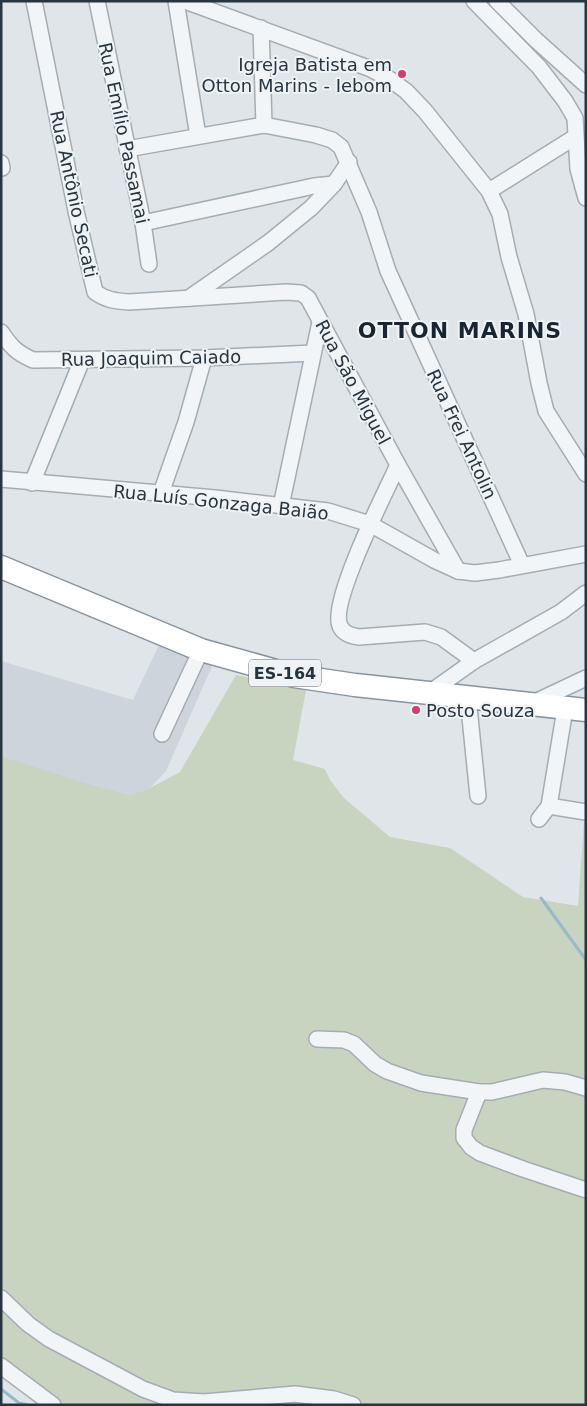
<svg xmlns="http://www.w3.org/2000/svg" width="587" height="1406" viewBox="0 0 587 1406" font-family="'DejaVu Sans',sans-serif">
<rect width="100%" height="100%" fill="#dfe5e9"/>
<path fill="#cdd4db" d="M159 645 212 666 166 771 150 788 130 795 84 784 1 756V661L133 700Z"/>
<path fill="#c8d3c0" d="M236 675 306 690 293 760 325 769 330 780 344 798 390 837 450 848 523 897 578 906 586 793V1405H63L1 1357V756L84 783 130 795 150 788 180 772Z"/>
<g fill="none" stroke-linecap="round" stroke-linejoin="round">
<g stroke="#98b9cb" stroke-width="3">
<path d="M541 898 586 960"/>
<path d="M1 1389 19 1403 28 1405"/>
</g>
<defs>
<g id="minor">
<path d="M34 1 76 211 95 292C106 300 115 301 129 302L286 292 301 293 308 298 398 465 458 571"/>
<path d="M97 1 143 223 149 264"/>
<path d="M176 1 198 136"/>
<path d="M185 1 371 69 388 78 406 91 425 111 489 191 500 214 509 257 526 314 539 383 546 411 586 474"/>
<path d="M474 1 539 67 565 101 575 118 578 169 586 198"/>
<path d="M497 1 536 40 586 85"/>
<path d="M261 28 264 125"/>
<path d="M127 149 264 125 316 135 332 140 341 147 369 212 388 271 522 565"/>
<path d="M1 163 2 168"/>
<path d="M489 191 575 137"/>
<path d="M143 223 314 186 334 184"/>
<path d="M189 298 268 243 311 208 334 184 349 162"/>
<path d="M1 332C11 347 17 353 33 360L204 358 313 353"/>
<path d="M398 465C386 491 329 603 340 626 343 633 351 636 359 637L425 632 441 637 474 661"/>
<path d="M1 479 215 498 328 511 370 524 434 560 458 571 475 573 499 570 586 554"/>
<path d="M32 483 82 360"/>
<path d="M161 493 186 422 204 358"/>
<path d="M281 506 320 322"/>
<path d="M429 693 474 661 561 612 586 593"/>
<path d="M468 698 478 796"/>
<path d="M533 703 586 678"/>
<path d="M162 734 201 650"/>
<path d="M549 806 586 812"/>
<path d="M539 819 549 806 565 709"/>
<path d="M317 1039 344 1040 354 1044 375 1064 387 1071 421 1083 479 1092H492L543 1080 565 1082 586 1088"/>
<path d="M479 1092 464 1130V1138L471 1147 480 1153 523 1169 586 1190"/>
<path d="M1 1298 28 1324 49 1339 143 1389 173 1400 204 1402 295 1394 334 1399 353 1405"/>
<path d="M1 1366 53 1405"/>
</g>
<path id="highway" d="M1 567 201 650 294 676 355 685 586 710"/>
</defs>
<use href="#minor" stroke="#a4adb3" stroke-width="18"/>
<use href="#highway" stroke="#8694a0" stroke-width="25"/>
<use href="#minor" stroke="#f2f5f7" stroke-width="15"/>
<use href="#highway" stroke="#fff" stroke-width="22"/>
</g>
<g fill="#d43e6c" stroke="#eff3f6" stroke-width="2">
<circle cx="402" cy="74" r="5"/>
<circle cx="416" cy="710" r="5"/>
</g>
<g text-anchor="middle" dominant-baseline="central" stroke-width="4" stroke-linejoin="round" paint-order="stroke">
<rect fill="#eff3f6" stroke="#636e77" stroke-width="1" x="249" y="659.5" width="72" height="27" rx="4"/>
<g font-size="16" font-weight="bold" fill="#273541">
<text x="285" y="673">ES-164</text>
</g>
<g font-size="18" fill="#273541" stroke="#eff3f6" text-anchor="end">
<text x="392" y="64">Igreja Batista em<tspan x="392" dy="21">Otton Marins - Iebom</tspan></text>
<text x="426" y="710" text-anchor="start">Posto Souza</text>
</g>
<g font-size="18" fill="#273541" stroke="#eff3f6">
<text transform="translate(124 133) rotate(78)">Rua Emílio Passamai</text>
<text transform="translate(74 194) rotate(78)">Rua Antônio Secati</text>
<text transform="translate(151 358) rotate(-1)">Rua Joaquim Caiado</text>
<text transform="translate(353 382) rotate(62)">Rua São Miguel</text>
<text transform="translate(462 434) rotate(65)">Rua Frei Antolin</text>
<text transform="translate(221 502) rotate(6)">Rua Luís Gonzaga Baião</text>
</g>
<g font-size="22" font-weight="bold" letter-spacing="1" fill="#1a2532" stroke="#eff3f6">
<text x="460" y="330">OTTON MARINS</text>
</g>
</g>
<rect width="587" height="1406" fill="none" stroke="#273541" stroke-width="5"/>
</svg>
